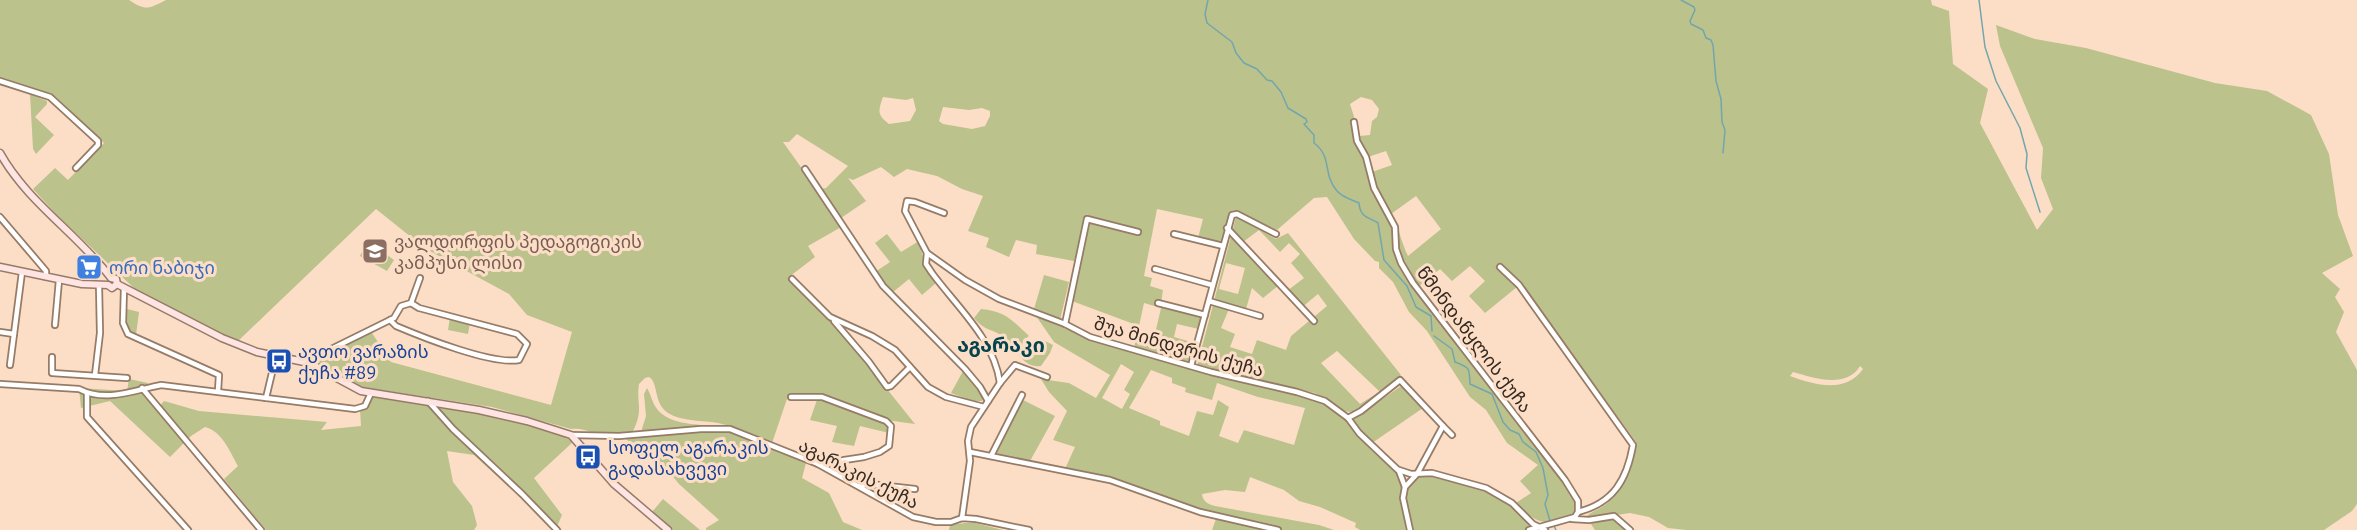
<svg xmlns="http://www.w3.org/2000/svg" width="2357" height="530" viewBox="0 0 2357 530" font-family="Ubuntu,'Noto Sans Georgian',sans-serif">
<rect width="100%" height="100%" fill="#fcdec7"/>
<g fill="#bbc28c" fill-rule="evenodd">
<path d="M0 0H129C146 11 148 9 166 0H1931L1932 5 1949 11 1953 64 1988 89 1980 123 2037 230 2053 209 2041 178 2043 148 2000 46 1996 25 2035 39 2086 48 2215 83 2267 91 2311 115 2329 154 2338 215 2353 256 2322 273 2340 289 2335 297 2344 312 2336 332 2357 370V504L2352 511 2324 530H1686L1668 528 1649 517 1630 513 1591 519 1585 518C1590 512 1598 510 1605 505 1625 488 1633 467 1636 442L1518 280 1514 283 1517 287 1485 313 1469 296 1485 281 1470 266 1452 281 1440 269 1418 287 1412 286 1574 496 1579 514C1545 524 1543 529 1516 503L1531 493 1520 481 1538 465 1507 443 1486 410 1470 397 1427 331 1409 312 1393 282 1379 268V262L1375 261 1354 239 1327 197 1314 198 1277 230 1233 210 1224 245 1198 238 1203 219 1157 209 1144 276 1152 278 1150 286 1163 290 1161 303 1207 315 1203 330 1177 324 1174 337 1198 344 1192 364 1134 348 1138 330 1155 334 1161 308 1144 303 1139 326 1072 301 1088 213 1074 261 1036 254 1037 245 1016 240 1009 257 986 247 989 238 968 231 983 196 962 189 937 176 907 169 894 177 881 167 853 180 848 178 866 201 841 218 821 189 826 188 848 166 797 134 789 142H783L843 226 808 246 815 257 789 277 830 318 915 424 886 420 889 433 860 426 854 446 832 442 837 426 810 420 819 394 789 393 772 443C754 435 737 427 718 423 702 420 683 422 668 413 653 403 659 383 649 377L645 378 639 384C636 404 644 409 633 431 620 433 604 434 591 432 584 430 580 428 571 429L492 407 361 387 352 384 329 368 312 362V360L372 333 391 362 551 405 572 332 527 315 509 294 426 249 376 209 238 341 209 329 135 289 57 215 33 189 55 168 68 180 104 143 56 97 0 78ZM883 97 906 100 913 98 916 110 910 121 889 124C877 115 878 111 883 97ZM1361 97 1372 100 1379 109 1377 117 1372 121 1370 135 1360 136 1350 104ZM943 107 969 110 982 108 990 111V116L985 126 972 129 943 124 939 121ZM1386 151 1392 165 1372 172 1368 157ZM1416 196 1441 229 1408 256C1401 242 1399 227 1391 214ZM1860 366 1863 369C1845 394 1815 385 1790 376L1793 372C1814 378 1846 389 1860 366Z"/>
<path d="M30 94 47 101V104L35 117 54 135 36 154 33 149Z"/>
<path d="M1236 217 1276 239 1288 233 1401 375 1358 411 1349 412 1341 410 1315 393 1197 366ZM1259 230 1280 252 1289 243 1300 254 1291 263 1304 278 1287 291 1301 308 1318 294 1327 306 1291 336 1286 350 1257 340 1252 354 1230 347 1235 334 1221 328 1231 304 1246 309 1252 288 1263 298 1279 285 1239 245ZM1226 263 1245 268 1238 294 1219 289ZM1337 351 1379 391V392L1360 404 1321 363Z"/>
<path d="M887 234 901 252 919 241 925 265 936 283 922 295 909 279 893 292 875 272 890 262 875 243Z"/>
<path d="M366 244 370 247 372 244 394 260 387 271 360 256Z"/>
<path d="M1044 275 1069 282 1060 320 1034 309Z"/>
<path d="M127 309 139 312 136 335 127 329Z"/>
<path d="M981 309C1005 311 1012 320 1029 336L1023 340 1022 346 1026 355 1045 341 1053 345 1050 353 1041 366C1021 369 1015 345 1002 336 991 328 986 332 974 318Z"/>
<path d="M1036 316 1090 339 1192 369 1295 394 1323 404 1344 419 1370 449 1395 471 1402 482 1401 498 1406 530H1360L1355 527 1356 523 1320 507 1299 501 1284 490 1250 477 1245 492 1225 490 1202 494C1203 502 1208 504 1215 506L1319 525 1334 530H1283L1202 511 1114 479 1065 469 1075 447 1053 440 1067 411 1049 392 1041 379 1069 383 1096 398 1110 375 1054 342ZM1121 364 1134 372 1124 390 1130 394 1122 409 1102 398ZM1151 370 1172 378V383L1186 388 1185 392 1212 400 1217 383 1258 397 1305 408 1294 445 1244 430 1238 443 1219 436 1229 407 1218 400 1213 415 1197 411 1189 436 1160 425V421L1129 408Z"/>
<path d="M450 318 470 322 468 334 448 330Z"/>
<path d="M963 371 977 385 984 398 982 401H972L951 393Z"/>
<path d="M129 379 148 383 145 395 159 407 164 401 199 411 327 422 321 430 361 426 360 409 371 393 424 400 549 427 573 442 534 478 562 515 556 529 523 494 516 493 474 455 447 451 453 482 472 506 477 525 474 530H266L224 479 238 466C230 452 222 431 205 427L191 436 170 457 110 401 81 408 79 388 127 391Z"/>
<path d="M1401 386 1423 408 1372 443 1354 423V419Z"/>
<path d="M647 388C651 394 652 403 657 409 669 424 693 424 711 426L641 432 646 416 644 394Z"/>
<path d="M1021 399 1055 416 1030 461 997 454V447Z"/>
<path d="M718 430 729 431 806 463 802 478 829 493 843 522 862 530H706V528L719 520 679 484 661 462 644 457 625 438Z"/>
<path d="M1425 474C1463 479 1510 492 1530 527L1525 530H1412L1405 494 1414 479Z"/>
<path d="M663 499 700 530H673L652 512Z"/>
<path d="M1613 518 1628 530H1595L1591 524 1593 521Z"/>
<path d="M1216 519 1270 530H1212Z"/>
<path d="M965 523H975L1003 530H949L950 525Z"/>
</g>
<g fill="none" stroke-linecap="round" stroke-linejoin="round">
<g stroke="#73a6ac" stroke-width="1.5">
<path d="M1208 0 1205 14 1207 23 1232 42 1236 53 1244 63 1257 69 1267 80 1272 81 1281 92 1288 108 1306 119 1307 122 1304 124 1314 135V143C1333 157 1322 174 1337 191 1342 197 1352 200 1359 203 1360 217 1368 217 1378 223L1384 260 1407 286 1416 307 1431 316 1432 331"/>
<path d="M1681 0 1694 7 1695 10 1690 21 1691 24 1703 30 1706 38 1711 40 1713 45 1716 81 1721 99 1722 122 1725 130 1723 153"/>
<path d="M1979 0 1985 47 1996 81 2020 128 2027 154 2026 168 2040 212"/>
<path d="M1434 336 1452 349 1455 362C1471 368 1469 368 1470 384L1492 394 1503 422 1510 430 1519 434 1523 442 1536 452 1543 468 1548 495 1545 504 1550 521"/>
<path d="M1554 526 1556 530"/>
</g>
<defs>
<g id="street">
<path d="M0 81 50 97 98 141V145L76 168"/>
<path d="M1354 122 1357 141 1366 157 1374 188 1395 227 1396 249 1401 263 1413 283 1565 480 1578 501V512L1575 517 1529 530"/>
<path d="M805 169 883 286 965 369 980 387 988 401"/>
<path d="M0 217 46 271V277"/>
<path d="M1227 228 1314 321"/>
<path d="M1174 234 1223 246"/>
<path d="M927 253 905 211 907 201 915 202 944 213"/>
<path d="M1500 267 1519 285 1633 445C1627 479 1614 503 1578 512"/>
<path d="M1155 269 1212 285"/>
<path d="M792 279 830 317 872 336 895 350 928 387 946 397 984 407"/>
<path d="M124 288 123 323 128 334 219 375 218 391"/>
<path d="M1209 301 1260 316"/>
<path d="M1158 303 1205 315"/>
<path d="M390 320 396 326C422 337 492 365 519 360L527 344 517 334 419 308 411 303"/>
<path d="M834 321 869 362 887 387 891 386 910 367"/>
<path d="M1065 324 1087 219 1138 232"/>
<path d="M55 325 59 280"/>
<path d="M0 332 14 334"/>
<path d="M52 357V373L127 378"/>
<path d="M302 361 321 354 394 318 401 306 411 303 420 278"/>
<path d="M10 365 22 272"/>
<path d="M1191 366 1232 215 1237 214 1276 234"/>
<path d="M95 375 100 333 99 286"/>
<path d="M1000 383C994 339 957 307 932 273L926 264 927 253 965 280 999 299 1065 324 1090 337 1211 372 1297 392 1325 401 1348 418 1359 433 1399 471 1405 487 1403 498 1410 530"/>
<path d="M0 384 79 389C106 403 135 390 161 385L355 409 365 406 371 393"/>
<path d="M142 388 261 530"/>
<path d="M87 393V417L188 530"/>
<path d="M791 397H822L886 421 891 426 889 446 880 452 864 457 818 464"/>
<path d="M266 398 276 356"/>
<path d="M428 401 453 429 522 494 557 530"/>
<path d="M1348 418 1361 411 1400 380 1443 426 1417 474 1405 487"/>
<path d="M1443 426 1452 435"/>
<path d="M571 435 619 436 701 429H730L818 464 913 517 936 522H951L962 518 976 519 1029 530"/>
<path d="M970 452 1110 480 1200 512 1278 530"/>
<path d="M991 456 1022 395"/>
<path d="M1399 470 1411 474 1432 473 1486 488 1512 503 1533 524 1545 530"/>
<path d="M860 486 870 484 915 489"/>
<path d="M962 518 970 461 968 441 971 427 1000 383 1015 365 1047 377"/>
<path d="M1572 519 1589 520 1614 516 1630 530"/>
</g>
<g id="secondary">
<path d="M0 153C27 202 78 234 111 278L116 279 117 284"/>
<path d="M0 267 82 284 108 285 112 288 117 284"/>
<path d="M117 284 222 338 257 352 309 363 361 391 479 410 527 421 571 435 614 484 668 530"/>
</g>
</defs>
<use href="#street" stroke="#967b66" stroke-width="8"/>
<use href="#secondary" stroke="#967b66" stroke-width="9"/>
<use href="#street" stroke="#fff" stroke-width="4.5"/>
<use href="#secondary" stroke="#fee4e2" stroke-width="6"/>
</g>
<defs>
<symbol id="school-square" viewBox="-11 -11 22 22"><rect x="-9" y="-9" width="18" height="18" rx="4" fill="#8d6e63" stroke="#fcdec7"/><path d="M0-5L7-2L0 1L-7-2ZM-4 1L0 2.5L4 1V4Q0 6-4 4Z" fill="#fff"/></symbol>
<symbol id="supermarket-square" viewBox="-11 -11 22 22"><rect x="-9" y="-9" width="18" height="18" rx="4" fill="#3f7fe0" stroke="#fcdec7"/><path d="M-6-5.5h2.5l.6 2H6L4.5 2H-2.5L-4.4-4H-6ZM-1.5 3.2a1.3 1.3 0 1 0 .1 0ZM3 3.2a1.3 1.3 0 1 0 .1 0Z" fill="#fff"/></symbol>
<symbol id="bus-square" viewBox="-11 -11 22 22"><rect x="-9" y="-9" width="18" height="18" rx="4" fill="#1a4fb4" stroke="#fcdec7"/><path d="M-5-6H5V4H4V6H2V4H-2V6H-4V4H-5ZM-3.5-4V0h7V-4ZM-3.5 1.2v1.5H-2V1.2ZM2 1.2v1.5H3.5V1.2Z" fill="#fff"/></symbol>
</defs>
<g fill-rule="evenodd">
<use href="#school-square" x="360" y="236" width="30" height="30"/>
<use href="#supermarket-square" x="74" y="252" width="30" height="30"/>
<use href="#bus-square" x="264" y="346" width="30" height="30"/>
<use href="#bus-square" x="573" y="442" width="30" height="30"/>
</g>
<g text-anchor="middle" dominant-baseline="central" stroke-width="6" stroke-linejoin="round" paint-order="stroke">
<g font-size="18" fill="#785e54" stroke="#fcdec7" text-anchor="start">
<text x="394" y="241">ვალდორფის პედაგოგიკის<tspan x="394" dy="21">კამპუსი ლისი</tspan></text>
</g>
<g font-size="18" fill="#366cbe" stroke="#fcdec7" text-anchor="start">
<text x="109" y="267">ორი ნაბიჯი</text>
</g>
<g font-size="18" fill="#342920" stroke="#fcdec7">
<text transform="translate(1475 339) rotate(53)">წმინდაწყლის ქუჩა</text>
<text transform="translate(1179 346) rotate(16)">შუა მინდვრის ქუჩა</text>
<text transform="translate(859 473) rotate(27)">აგარაკის ქუჩა</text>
</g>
<g font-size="18" fill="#164399" stroke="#fcdec7" text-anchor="start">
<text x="298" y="351">ავთო ვარაზის<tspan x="298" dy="21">ქუჩა #89</tspan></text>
<text x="608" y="447">სოფელ აგარაკის<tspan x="608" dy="21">გადასახვევი</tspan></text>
</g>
<g font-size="20" font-weight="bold" fill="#05444f" stroke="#fcdec7">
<text x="1001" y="344">აგარაკი</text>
</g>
</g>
</svg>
